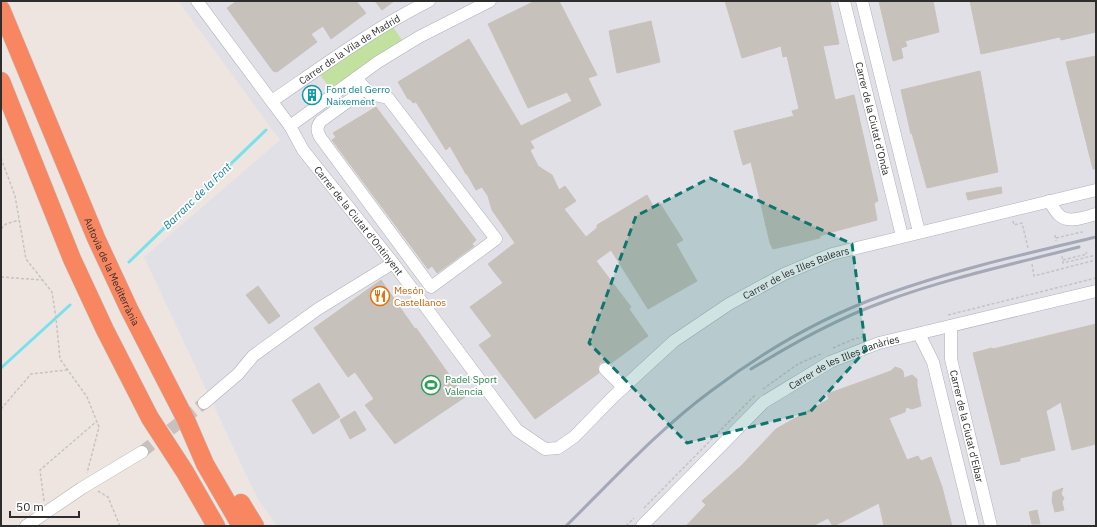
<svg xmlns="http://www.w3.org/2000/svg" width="1097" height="527" viewBox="0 0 1097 527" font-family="'IBM Plex Sans',sans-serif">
<rect width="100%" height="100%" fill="#eee5e0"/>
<path fill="#e1e0e7" d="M178 1H1096V526H277L257 498 144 257 280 140Z"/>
<path fill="#c2e19f" d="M393 27 402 40 330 88 320 75 357 49Z"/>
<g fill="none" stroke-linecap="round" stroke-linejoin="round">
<g stroke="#78e1eb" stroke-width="3">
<path d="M129 262 266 130"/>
<path d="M1 368 70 305"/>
</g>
</g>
<g fill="#c7c1bb" stroke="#c9c1ba">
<path d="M237 1H356L366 13 331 39 323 26 311 34 317 42 277 72 273 71 227 8Z"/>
<path d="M375 1H394L382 10Z"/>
<path d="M535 1H559L597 75 588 78 601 105 530 141 534 148 530 150 538 166 552 175 559 190 565 186 576 201 564 209 586 237 597 228V225L647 195 653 206 659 202 683 240 676 244 697 281 648 309 611 250 596 261 631 307 629 309 648 336 610 364 607 362 600 363 598 367 599 373 535 419 479 345 492 336 470 307 503 283 488 264 515 243 492 210 488 196 482 187 476 190 467 174H466L450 146 446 150 416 102 413 103 410 99H408L398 82 469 39 521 126 572 101 567 92 528 108 488 24Z"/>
<path d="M725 1H830L839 44 823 46 835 100 854 95 878 201 874 203 877 220 832 232 820 236V238L773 249 770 243 751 162 743 165 734 131 794 116 792 111 799 109 787 56 783 57 781 46 742 58Z"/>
<path d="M879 1H933L939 32 905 41 907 46 901 48 903 58 893 61Z"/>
<path d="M970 1H1096V32L1061 40 1060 37 981 54Z"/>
<path d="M651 21 660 62 617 73 609 31Z"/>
<path d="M1096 56V169H1093L1066 62Z"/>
<path d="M980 71 998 172 927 188 912 133 911 134 901 90Z"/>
<path d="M312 87 319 95 311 102 304 94Z"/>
<path d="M376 107 476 240 472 244 474 246 437 273 432 266 428 269 332 140 336 137 333 133Z"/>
<path d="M1001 187 1002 193 968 200 966 193Z"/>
<path d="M381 280 415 329 416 328 465 397 395 444 365 405 374 399 355 372 348 377 314 328Z"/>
<path d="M258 286 280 316 269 324 246 295Z"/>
<path d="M1096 324V444L1072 450 1061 402 1046 411 1055 450 1020 458V461L1001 465 973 353 992 348 993 349Z"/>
<path d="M895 367 901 369 903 371 904 378 912 375 917 379V385L921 406 912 409 906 407 905 412 889 418 907 460 918 456 921 461 931 457 942 487 952 526H884L879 503 834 526H833L828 518 813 526H686L706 505 702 501 741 466 776 429 829 399 827 394 891 371Z"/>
<path d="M319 383 340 417 313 434 292 400Z"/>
<path d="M355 411 366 430 350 439 340 420Z"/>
<path d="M1063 488 1061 494 1064 498 1062 502 1064 510 1055 512 1052 501 1053 492Z"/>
<path d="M1037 510 1040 524H1032L1029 512Z"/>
</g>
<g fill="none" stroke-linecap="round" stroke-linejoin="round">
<path stroke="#c7c0bc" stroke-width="12" stroke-dasharray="12 6" stroke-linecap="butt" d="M142 452 204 403"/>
<defs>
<g id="minor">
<path id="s1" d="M197 1 290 126 303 150 393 263 517 430 545 449 558 448 574 437 613 397 674 341 729 304 784 274 832 254 1096 190"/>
<path id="s2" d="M844 1 902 236"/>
<path d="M862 1 919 232"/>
<path d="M356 78 370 94 388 98 496 239 431 287 320 137C317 131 316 127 321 121L365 89"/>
<path id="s3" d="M272 101C323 66 373 29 429 1"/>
<path d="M290 126 378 62 419 37 490 1"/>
<path d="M1049 201C1052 205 1055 211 1059 215 1068 224 1085 217 1096 214"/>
<path id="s4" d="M951 326V359L991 526"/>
<path d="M919 334 933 362 973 526"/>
<path d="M605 369 623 387"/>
<path d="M204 403 238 374 253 356 318 309 393 263"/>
<path d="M26 526 82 488 142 452"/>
<path id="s5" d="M642 526 764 402 830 362 879 343 1096 291"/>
</g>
<g id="highway">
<path id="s6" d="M1 9 96 238 129 309 186 420 205 464 241 526"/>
<path d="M1 81 72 259 105 330 150 418 185 472 216 526"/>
<path d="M241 503 255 526"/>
</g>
</defs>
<use href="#minor" stroke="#adb1b8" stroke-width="13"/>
<use href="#highway" stroke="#c4c4c4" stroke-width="19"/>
<g stroke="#c4c4c4" stroke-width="1.5" stroke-dasharray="3 2" stroke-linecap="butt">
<path d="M1 158 15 196 26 259 52 292 56 318 60 359 87 397 99 427 87 473"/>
<path d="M1013 221 1014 225 1022 223 1028 248"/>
<path d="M1 229 6 224 19 220"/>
<path d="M1055 235 1056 241"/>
<path d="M1056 238 1082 232V233"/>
<path d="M1062 256 1063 263 1096 255"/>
<path d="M1063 260 1087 254 1086 252"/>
<path d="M1032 264 1034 276 1096 260"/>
<path d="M1 277 43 280"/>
<path d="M948 315 1096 278"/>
<path d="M833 348 854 339 863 337"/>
<path d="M763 389 798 364 823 353"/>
<path d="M1 409 31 374 67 370"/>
<path d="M98 491 108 497 120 526"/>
<path d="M44 501 40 470 97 421"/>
<path d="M644 508 755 395"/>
<path d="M626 526 634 518"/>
</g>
<use href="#minor" stroke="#fff" stroke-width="12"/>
<use href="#highway" stroke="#f88661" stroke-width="18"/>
<g stroke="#a3a9b6" stroke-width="3">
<path d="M751 369C794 343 838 318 886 301 948 278 1014 264 1079 247"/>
<path d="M566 526C613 480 658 430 711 391 764 351 822 317 884 295 953 270 1025 254 1096 237"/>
</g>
</g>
<path fill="#0f766e" fill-opacity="0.2" stroke="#0f766e" stroke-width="3" stroke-dasharray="8 5" stroke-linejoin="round" d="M710 178 852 244 866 350 810 412 687 443 589 343 636 216Z"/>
<defs>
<symbol id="building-ring" viewBox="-11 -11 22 22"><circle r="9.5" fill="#fff" stroke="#0f9aa8" stroke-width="1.5"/><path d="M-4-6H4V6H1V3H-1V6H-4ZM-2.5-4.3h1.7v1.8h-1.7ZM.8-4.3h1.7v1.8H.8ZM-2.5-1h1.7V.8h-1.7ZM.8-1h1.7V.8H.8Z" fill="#0f9aa8"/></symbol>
<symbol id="restaurant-ring" viewBox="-11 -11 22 22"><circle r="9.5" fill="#fff" stroke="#e8710a" stroke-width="1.5"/><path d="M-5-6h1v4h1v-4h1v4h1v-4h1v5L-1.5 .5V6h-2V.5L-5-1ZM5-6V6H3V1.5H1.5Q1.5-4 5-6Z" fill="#e8710a"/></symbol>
<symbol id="stadium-ring" viewBox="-11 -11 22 22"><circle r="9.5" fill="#fff" stroke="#2e9e5b" stroke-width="1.5"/><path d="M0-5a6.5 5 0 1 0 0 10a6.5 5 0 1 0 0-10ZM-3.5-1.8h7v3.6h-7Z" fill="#2e9e5b"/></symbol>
</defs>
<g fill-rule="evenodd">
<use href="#building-ring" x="301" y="84" width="22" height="22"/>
<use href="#restaurant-ring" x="369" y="285" width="22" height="22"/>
<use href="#stadium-ring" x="420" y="374" width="22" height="22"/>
</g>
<g text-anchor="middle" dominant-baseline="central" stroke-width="3.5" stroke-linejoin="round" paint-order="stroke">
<g font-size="10" fill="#2d2d2d" stroke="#fff">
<text stroke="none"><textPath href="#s3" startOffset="93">Carrer de la Vila de Madrid</textPath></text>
<text stroke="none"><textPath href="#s2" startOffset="121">Carrer de la Ciutat d’Onda</textPath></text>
<text stroke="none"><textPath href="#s1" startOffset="273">Carrer de la Ciutat d'Ontinyent</textPath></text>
<text stroke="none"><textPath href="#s6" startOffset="285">Autovia de la Mediterrània</textPath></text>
<text stroke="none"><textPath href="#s1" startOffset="881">Carrer de les Illes Balears</textPath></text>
<text stroke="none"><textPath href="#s5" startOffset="264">Carrer de les Illes Canàries</textPath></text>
<text stroke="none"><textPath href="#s4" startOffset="102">Carrer de la Ciutat d'Eibar</textPath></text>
</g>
<g font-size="10" fill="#0d838f" stroke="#fff" text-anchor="start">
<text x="326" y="89">Font del Gerro<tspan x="326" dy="12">Naixement</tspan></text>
</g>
<g font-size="10" fill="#c56008" stroke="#fff" text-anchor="start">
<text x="394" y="290">Mesón<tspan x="394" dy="12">Castellanos</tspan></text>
</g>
<g font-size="10" fill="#27864d" stroke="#fff" text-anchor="start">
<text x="445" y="379">Padel Sport<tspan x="445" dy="12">Valencia</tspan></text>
</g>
<g font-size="11" font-style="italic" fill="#137f94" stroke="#fff">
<text transform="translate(197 196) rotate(-44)">Barranc de la Font</text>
</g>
</g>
<rect width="1097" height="527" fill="none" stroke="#2d2d2d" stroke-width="4"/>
<path d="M10 511v6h69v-6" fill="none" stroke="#2d2d2d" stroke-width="2"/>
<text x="16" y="511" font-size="12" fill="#2d2d2d" stroke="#ffffff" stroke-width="3" paint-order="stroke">50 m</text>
</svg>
